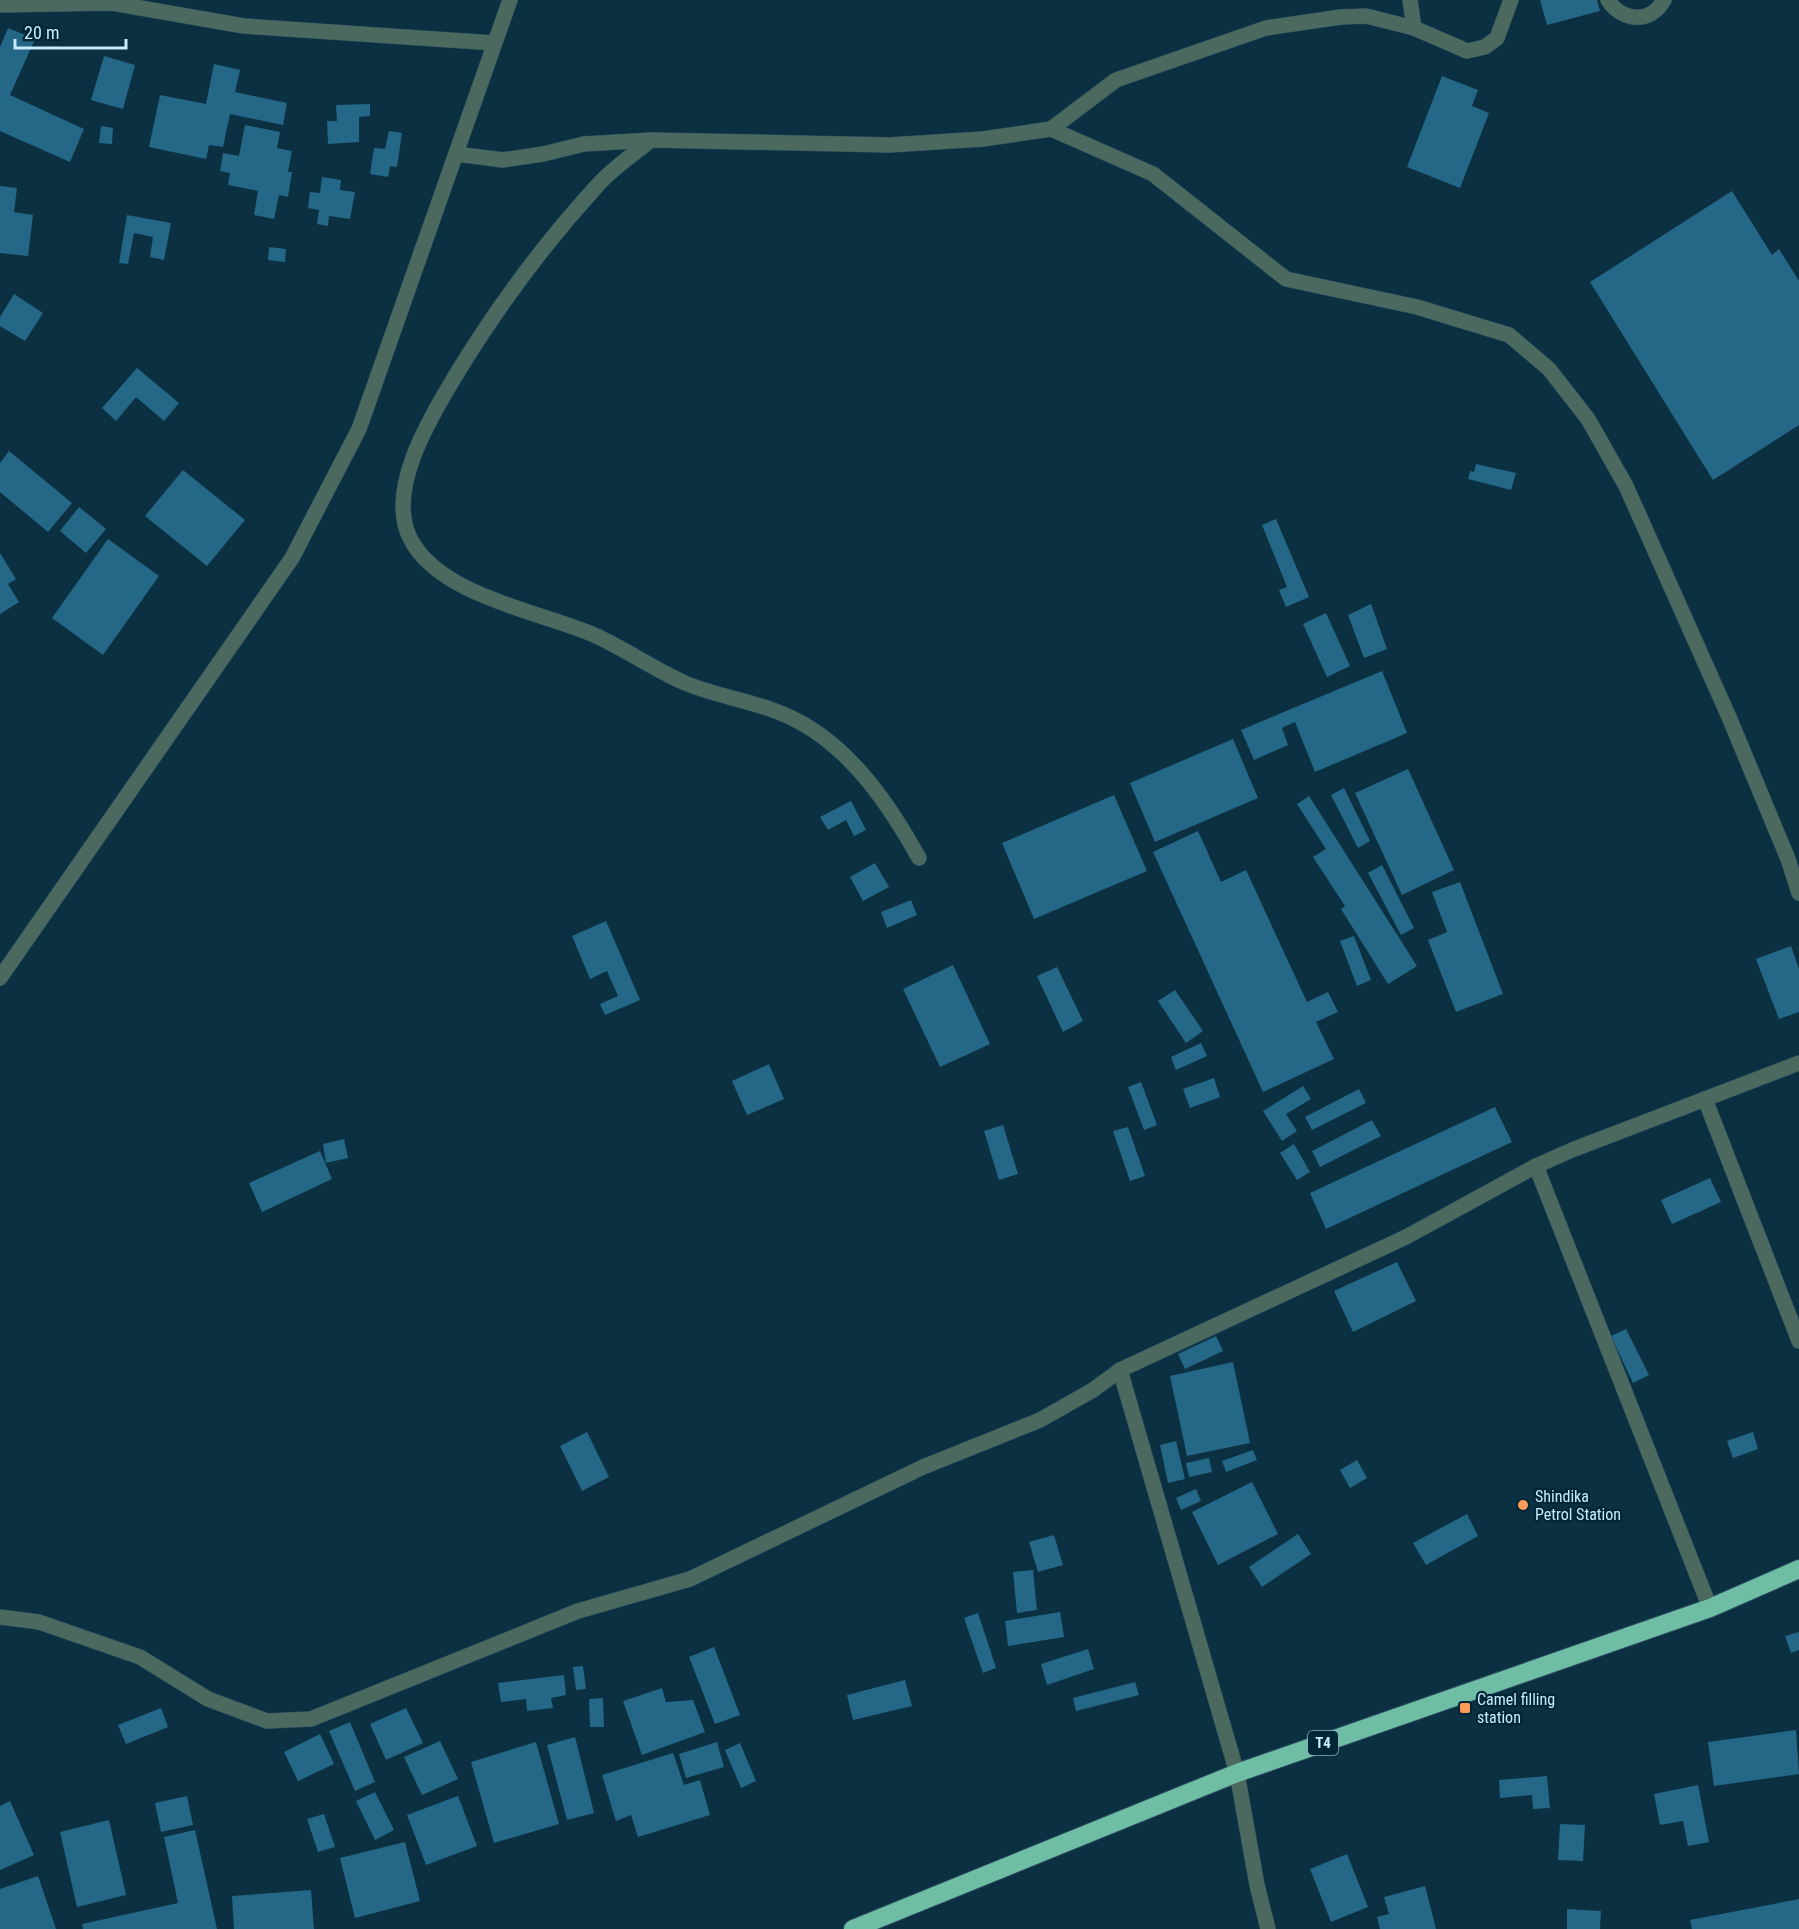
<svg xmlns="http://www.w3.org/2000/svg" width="1799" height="1929" viewBox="0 0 1799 1929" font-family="'Roboto Condensed',sans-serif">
<rect width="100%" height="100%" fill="#0b3041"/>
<g fill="#256786">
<path d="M1540 0H1597L1600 11 1547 25Z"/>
<path d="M8 28 35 39 10 95 84 129 70 162 0 131V47Z"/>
<path d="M104 56 135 65 123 109 91 100Z"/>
<path d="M214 64 240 70 235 92 287 103 283 125 230 114 223 147 209 145 206 159 149 147 160 95 206 104Z"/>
<path d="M1442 76 1478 90 1472 106 1489 113 1460 188 1407 167Z"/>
<path d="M370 104V116L359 117V142L328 144 327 121H337L336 105Z"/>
<path d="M245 125 280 132 277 148 292 151 288 172H292L288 197 279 195 274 219 254 215 258 191 228 185 230 173 220 171 223 153 239 156Z"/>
<path d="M101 126 113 128 112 144 99 143Z"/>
<path d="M389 131 402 133 397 167 390 166 388 177 370 174 374 148 385 149Z"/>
<path d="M322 177 341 180 340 190 355 192 350 219 329 216 328 226 317 224 319 210 308 208 310 192 320 193Z"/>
<path d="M0 186 17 188 14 212 33 215 28 256 0 253Z"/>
<path d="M1732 191 1772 255 1779 249 1799 281V425L1713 480 1590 282Z"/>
<path d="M127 215 171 223 164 260 150 257 153 237 134 233 128 264 119 263Z"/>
<path d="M269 247 286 249 285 262 268 260Z"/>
<path d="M14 294 43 313 25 341 0 326V317Z"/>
<path d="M137 368 179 403 164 421 136 397 116 421 102 408Z"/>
<path d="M9 451 72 503 48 532 0 492V463Z"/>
<path d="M1476 464 1516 473 1511 490 1468 479 1470 471 1474 472Z"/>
<path d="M183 470 245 520 207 566 145 516Z"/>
<path d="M79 507 106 529 86 553 60 531Z"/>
<path d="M1276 519 1309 597 1286 607 1279 590 1287 587 1262 525Z"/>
<path d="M108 539 159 576 103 655 52 618Z"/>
<path d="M0 553 16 579 8 584 19 602 0 614Z"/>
<path d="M1371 604 1387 649 1364 658 1348 615Z"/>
<path d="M1326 613 1350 666 1327 677 1303 624Z"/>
<path d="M1382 671 1407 733 1315 772 1295 722 1282 728 1288 745 1254 760 1241 730Z"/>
<path d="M1233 739 1258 798 1155 842 1130 783Z"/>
<path d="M1408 769 1454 870 1402 895 1355 793Z"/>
<path d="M1344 788 1370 841 1358 848 1331 795Z"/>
<path d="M1114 795 1147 871 1034 919 1002 843Z"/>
<path d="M1309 796 1417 966 1388 984 1341 909 1345 906 1313 857 1326 849 1297 804Z"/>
<path d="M851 801 866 830 854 836 846 820 828 830 820 817Z"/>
<path d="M1198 831 1221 882 1246 870 1307 1002 1328 992 1338 1012 1316 1022 1334 1059 1263 1092 1153 852Z"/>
<path d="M875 863 889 887 863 901 850 877Z"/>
<path d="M1382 865 1414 928 1401 935 1368 873Z"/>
<path d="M1460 882 1503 994 1456 1012 1428 940 1447 932 1432 892Z"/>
<path d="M911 900 917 915 887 928 881 912Z"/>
<path d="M606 921 640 1000 605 1015 600 1004 618 996 607 971 590 979 572 936Z"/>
<path d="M1354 936 1371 980 1357 986 1340 941Z"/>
<path d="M1791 946 1799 969V1012L1779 1019 1756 959Z"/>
<path d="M953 965 990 1044 940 1067 903 989Z"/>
<path d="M1057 967 1083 1021 1063 1032 1037 976Z"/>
<path d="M1175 990 1203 1031 1186 1043 1158 1001Z"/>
<path d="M1201 1043 1207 1056 1176 1070 1171 1057Z"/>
<path d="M769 1064 784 1099 747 1115 732 1081Z"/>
<path d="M1214 1078 1220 1097 1190 1108 1183 1089Z"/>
<path d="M1141 1082 1157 1125 1144 1130 1128 1087Z"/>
<path d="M1303 1086 1311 1099 1286 1114 1297 1131 1282 1141 1263 1111Z"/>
<path d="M1359 1089 1366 1103 1312 1130 1305 1117Z"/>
<path d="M1495 1107 1512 1142 1326 1229 1310 1193Z"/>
<path d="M1372 1120 1381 1136 1320 1167 1312 1151Z"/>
<path d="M1003 1125 1018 1174 999 1180 984 1131Z"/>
<path d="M1128 1127 1145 1176 1130 1181 1113 1131Z"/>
<path d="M344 1139 348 1158 326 1163 323 1144Z"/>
<path d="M1294 1144 1310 1172 1297 1180 1280 1153Z"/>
<path d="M320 1151 332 1179 262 1212 249 1183Z"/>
<path d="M1710 1178 1721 1202 1672 1224 1661 1200Z"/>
<path d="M1397 1262 1416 1301 1353 1332 1334 1291Z"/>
<path d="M1626 1329 1649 1375 1633 1383 1611 1336Z"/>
<path d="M1216 1336 1223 1351 1185 1369 1178 1354Z"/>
<path d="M1233 1362 1250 1443 1187 1456 1170 1376Z"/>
<path d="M587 1432 609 1477 582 1491 560 1446Z"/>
<path d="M1753 1432 1758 1449 1733 1458 1727 1441Z"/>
<path d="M1176 1441 1185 1479 1168 1483 1160 1445Z"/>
<path d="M1253 1450 1257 1460 1226 1472 1222 1461Z"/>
<path d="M1209 1458 1212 1472 1189 1477 1186 1463Z"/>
<path d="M1357 1460 1367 1478 1350 1488 1340 1470Z"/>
<path d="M1252 1482 1278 1534 1218 1565 1192 1512Z"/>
<path d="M1196 1489 1201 1501 1181 1510 1176 1498Z"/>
<path d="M1467 1514 1478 1536 1426 1565 1413 1543Z"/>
<path d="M1298 1534 1311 1554 1262 1587 1249 1567Z"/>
<path d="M1054 1535 1063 1565 1038 1572 1029 1542Z"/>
<path d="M1033 1570 1037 1610 1017 1613 1013 1572Z"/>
<path d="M1060 1612 1064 1637 1008 1646 1005 1621Z"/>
<path d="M978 1613 996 1668 983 1673 964 1618Z"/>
<path d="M1799 1632V1650L1791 1653 1785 1636Z"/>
<path d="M714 1647 740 1715 715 1724 689 1657Z"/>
<path d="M1088 1649 1094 1669 1047 1685 1041 1664Z"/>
<path d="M583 1666 586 1689 576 1690 573 1667Z"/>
<path d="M564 1675 566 1695 551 1698 553 1708 527 1711 526 1699 501 1702 498 1683Z"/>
<path d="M905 1680 912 1706 853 1720 847 1695Z"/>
<path d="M1135 1682 1139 1695 1076 1711 1073 1698Z"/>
<path d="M662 1688 666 1702 693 1700 705 1732 642 1755 623 1701Z"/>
<path d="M603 1698 604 1727H590L589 1699Z"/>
<path d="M161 1708 168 1727 126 1744 118 1725Z"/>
<path d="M406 1708 423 1743 386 1760 370 1724Z"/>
<path d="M350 1722 375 1782 355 1791 329 1731Z"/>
<path d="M1796 1730 1799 1774 1714 1786 1708 1742Z"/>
<path d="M320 1734 334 1764 298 1781 284 1752Z"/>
<path d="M575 1737 594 1813 567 1820 547 1745Z"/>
<path d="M440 1741 458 1779 422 1795 404 1757Z"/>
<path d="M536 1742 559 1824 494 1843 471 1762Z"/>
<path d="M717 1742 724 1767 686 1778 679 1754Z"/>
<path d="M740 1743 756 1781 741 1788 725 1750Z"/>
<path d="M673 1753 684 1785 700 1780 710 1815 638 1837 631 1815 616 1821 602 1775Z"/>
<path d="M1547 1776 1550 1808 1533 1809 1532 1795 1500 1798 1499 1780Z"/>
<path d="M1698 1785 1709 1842 1688 1846 1683 1821 1660 1825 1654 1794Z"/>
<path d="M375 1792 394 1830 375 1840 356 1801Z"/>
<path d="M187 1796 193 1825 161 1832 155 1803Z"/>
<path d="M458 1796 477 1846 426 1865 407 1815Z"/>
<path d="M10 1801 34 1855 0 1870V1806Z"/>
<path d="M324 1814 335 1847 318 1852 307 1819Z"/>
<path d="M109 1820 126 1895 77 1907 60 1832Z"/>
<path d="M1560 1824 1585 1825 1583 1861 1558 1860Z"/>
<path d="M195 1830 217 1929H83L82 1924 178 1903 164 1837Z"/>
<path d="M405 1842 420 1901 355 1918 340 1858Z"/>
<path d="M1347 1854 1368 1907 1331 1922 1310 1869Z"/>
<path d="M38 1876 56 1929H0V1889Z"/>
<path d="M1425 1886 1436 1929H1380L1377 1917 1389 1914 1384 1897Z"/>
<path d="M311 1890 314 1929H234L232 1896Z"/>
<path d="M1799 1899V1929H1692L1690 1920Z"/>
<path d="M1567 1909 1601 1911 1600 1929H1567Z"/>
</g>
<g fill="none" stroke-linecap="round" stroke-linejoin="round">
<defs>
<g id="minor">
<path d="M1410 0 1414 28"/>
<path d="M1608 0C1622 22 1651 24 1664 0"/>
<path d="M0 5 112 3 244 26 494 43"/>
<path d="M1051 129 1153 174 1286 279 1417 307 1509 335 1549 369 1588 419 1626 486 1729 717 1788 859 1799 893"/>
<path d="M651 140C633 155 611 169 596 187 544 244 494 312 454 378 430 418 386 490 410 538 438 595 537 611 592 634 624 648 653 669 685 683 726 700 764 701 805 725 856 755 891 808 919 858"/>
<path d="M456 154 503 160 543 154 584 144 651 140 889 145 983 139 1051 129 1116 80 1266 28 1341 17 1366 16 1414 28 1467 51 1485 47 1497 38 1511 0"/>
<path d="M0 978 292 558 359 429 510 0"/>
<path d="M1705 1099 1799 1341"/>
<path d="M1536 1166 1710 1608"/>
<path d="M1120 1370 1237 1773 1257 1885 1268 1929"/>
<path d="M0 1617 39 1622 140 1657 208 1699 267 1721 311 1719 578 1611 690 1579 923 1467 1040 1420 1093 1390 1120 1370 1406 1237 1536 1166 1572 1150 1799 1063"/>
</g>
<path id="highway" d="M853 1929 1237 1773 1710 1608 1799 1569"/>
</defs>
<use href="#minor" stroke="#2a4e5f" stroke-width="16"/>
<use href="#highway" stroke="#2a4e5f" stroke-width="20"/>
<use href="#minor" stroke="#4b695f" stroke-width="15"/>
<use href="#highway" stroke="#70bda6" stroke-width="18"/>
</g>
<g fill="#ff9b59" stroke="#012636" stroke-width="2">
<circle cx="1523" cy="1505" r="6"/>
<rect x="1459" y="1702" width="12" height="12" rx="3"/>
</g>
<g text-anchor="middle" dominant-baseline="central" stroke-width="4.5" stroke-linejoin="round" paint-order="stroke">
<rect fill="#012636" stroke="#8eafc1" stroke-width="1.5" x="1308" y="1731" width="30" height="24" rx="4.5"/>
<g font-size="15" font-weight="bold" fill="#caeafd">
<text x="1323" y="1743">T4</text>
</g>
<g font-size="16" fill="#caeafd" stroke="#012636" text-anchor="start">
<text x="1535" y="1496">Shindika<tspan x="1535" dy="18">Petrol Station</tspan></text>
<text x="1477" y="1699">Camel filling<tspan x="1477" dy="18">station</tspan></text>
</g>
</g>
<path d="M15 39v9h111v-9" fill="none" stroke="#caeafd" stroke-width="3"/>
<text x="24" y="39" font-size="18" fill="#caeafd" stroke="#012636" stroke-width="4.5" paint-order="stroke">20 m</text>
</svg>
